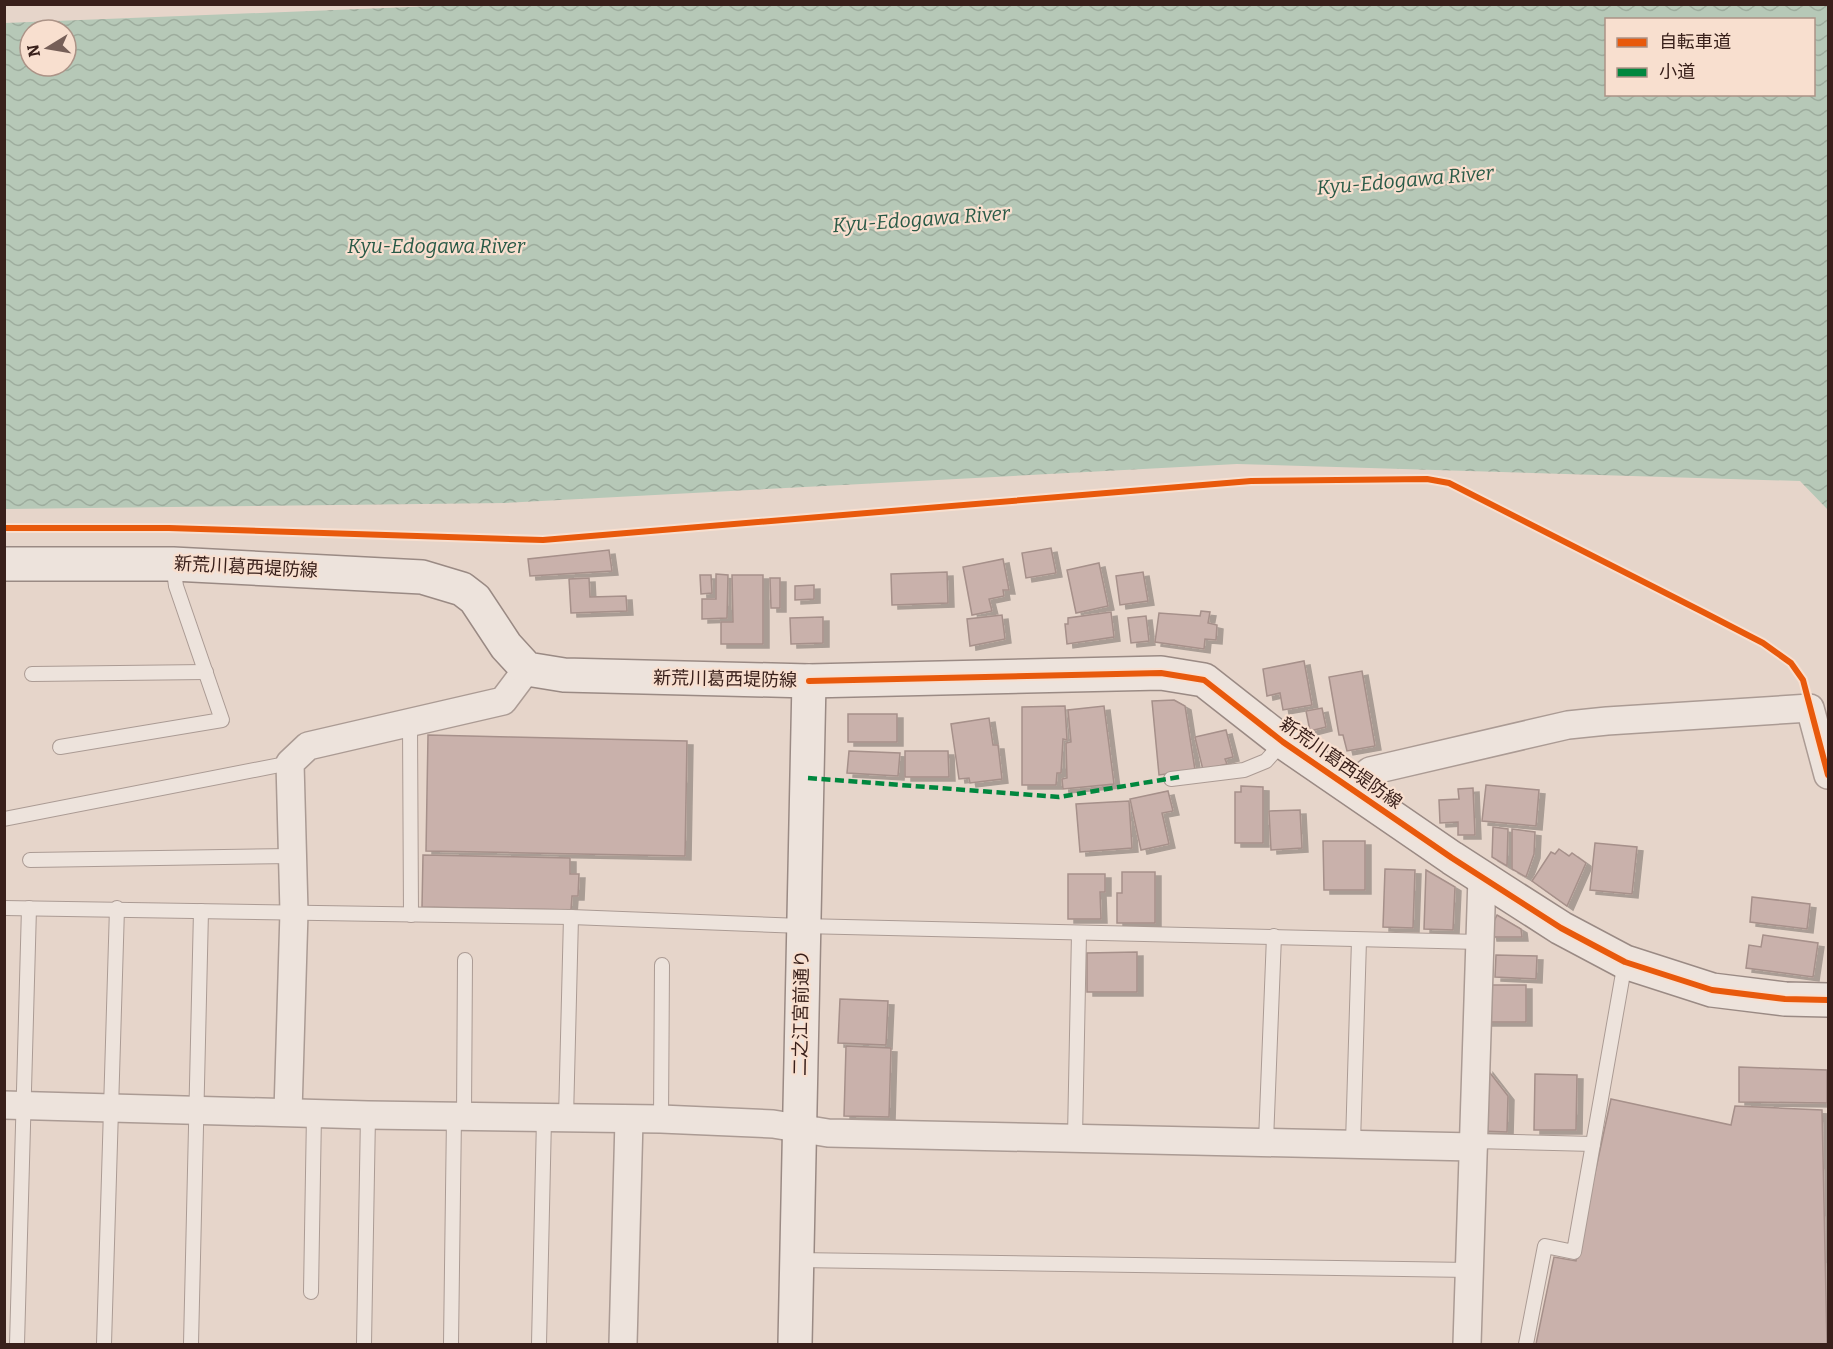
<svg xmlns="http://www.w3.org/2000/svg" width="1833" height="1349" viewBox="0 0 1833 1349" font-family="Bitter,'Noto Sans JP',serif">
<defs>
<pattern id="water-waves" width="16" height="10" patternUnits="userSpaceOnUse" patternTransform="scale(1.5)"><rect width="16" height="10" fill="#b6c8b7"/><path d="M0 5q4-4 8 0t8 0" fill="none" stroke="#9dac9d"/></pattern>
<filter id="shadow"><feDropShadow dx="6" dy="4" stdDeviation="0" flood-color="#0004"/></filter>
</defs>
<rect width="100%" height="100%" fill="#e6d5ca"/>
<path fill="url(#water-waves)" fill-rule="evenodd" d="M460 5H1828V510L1800 481 1237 464 505 503 5 509V23ZM1606 20H1814V94H1606ZM30 30H66V66H30Z"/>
<g fill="#c9b1ab" stroke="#a6908a" stroke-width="1.5" filter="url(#shadow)">
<path d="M1051 548 1056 573 1026 578 1022 553Z"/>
<path d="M609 550 612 571 530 576 528 559Z"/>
<path d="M1003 559 1009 590H1003L1004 596 989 599 992 611 972 615 963 567Z"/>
<path d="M1099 563 1108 606 1076 613 1067 570Z"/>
<path d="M947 572 948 603 892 605 891 574Z"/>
<path d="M1143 572 1148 601 1120 605 1116 576Z"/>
<path d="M716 574 728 575 727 618 702 619V599H716Z"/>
<path d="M700 575H711L712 593 701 594Z"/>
<path d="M732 575H763V644H721V622H733Z"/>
<path d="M589 578 590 597 626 596 627 611 571 613 569 579Z"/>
<path d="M770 578H780V608H771Z"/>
<path d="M814 585V599L795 600V586Z"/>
<path d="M1201 611 1210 612 1208 623 1217 625 1216 640 1205 639 1204 649 1155 642 1159 613 1200 616Z"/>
<path d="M1111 612 1114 637 1067 644 1065 624H1068V618Z"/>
<path d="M1002 615 1005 639 970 646 967 619Z"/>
<path d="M1146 616 1149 641 1131 643 1128 618Z"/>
<path d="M823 617V643L791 644 790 618Z"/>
<path d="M1304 661 1312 705 1283 710 1280 693 1267 696 1263 669Z"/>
<path d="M1362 671 1375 746 1347 751 1343 735H1339L1329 677Z"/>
<path d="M1174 700 1185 706 1195 770 1159 775 1152 701Z"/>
<path d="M1065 706 1067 740 1063 739 1061 773H1057L1056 785H1022V707Z"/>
<path d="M1104 706 1114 784 1063 789 1062 779 1067 778 1066 743 1071 742 1068 710Z"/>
<path d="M1322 708 1326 727 1310 731 1306 711Z"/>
<rect x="848" y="714" width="49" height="28"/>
<path d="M989 718 993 745H998L1002 779 970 783 969 778 959 779 951 724Z"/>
<path d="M1226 730 1233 757 1225 759 1227 764 1203 770 1195 737Z"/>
<path d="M428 735 687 741 685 856 426 851Z"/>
<path d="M849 751 900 753 898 776 847 773Z"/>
<path d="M905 751H948L949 777H905Z"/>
<path d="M1486 785 1539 790 1536 826 1482 821Z"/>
<path d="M1241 786 1263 787V843H1235V792H1241Z"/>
<path d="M1473 788 1475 835H1458V822L1440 823 1439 800 1459 799 1458 789Z"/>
<path d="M1168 791 1173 811 1162 813 1169 844 1141 850 1130 799Z"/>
<path d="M1129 801 1132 848 1080 852 1076 804Z"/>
<path d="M1300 810 1302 848 1271 850 1269 811Z"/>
<path d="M1493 827 1508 829 1507 866 1492 857Z"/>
<path d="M1512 829 1535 832 1534 854 1526 877 1512 869Z"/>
<path d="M1323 841H1365V890H1324Z"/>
<path d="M1595 843 1637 847 1632 894 1590 890Z"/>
<path d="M1559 849 1569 856 1572 853 1586 863 1567 906 1532 881 1551 852 1555 854Z"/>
<path d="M423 855 570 858V874H579L578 896H572L571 910 422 907Z"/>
<path d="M1385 869 1415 870 1413 928 1383 927Z"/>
<path d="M1426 870 1455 887 1453 930 1424 929Z"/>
<path d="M1122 872H1155V923H1117V893H1122Z"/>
<path d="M1068 874H1105V892H1100L1101 919H1068Z"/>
<path d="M1752 897 1810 904 1807 929 1750 922Z"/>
<path d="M1497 915 1521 929 1522 937H1491L1490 930Z"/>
<path d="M1763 935 1818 943 1813 977 1746 968 1749 945 1761 947Z"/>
<path d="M1137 952V992H1087V953Z"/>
<path d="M1496 955 1537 956 1536 979 1495 977Z"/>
<path d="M1487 985H1526V1022H1486Z"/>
<path d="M840 999 888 1001 886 1045 838 1043Z"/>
<path d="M846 1046 891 1048 889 1117 844 1116Z"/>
<path d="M1739 1067 1827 1070V1103L1739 1102Z"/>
<path d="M1487 1069 1508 1096 1507 1132 1481 1131Z"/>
<path d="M1535 1074 1577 1075 1576 1130H1534Z"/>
<path d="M1611 1099 1731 1125 1735 1106 1822 1110 1827 1344H1536L1554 1257 1576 1261Z"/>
</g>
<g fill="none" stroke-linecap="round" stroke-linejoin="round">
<defs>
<g id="lane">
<path d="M32 674 206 672"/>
<path d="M410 723 411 915"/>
<path d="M60 747 222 720 176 586 173 564"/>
<path d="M1171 779 1244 770 1266 761 1283 742"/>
<path d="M4 819 290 763"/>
<path d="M30 860 293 856"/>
<path d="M4 908 571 917 802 926 1480 942"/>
<path d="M464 1116 465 960"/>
<path d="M566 1118 571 917"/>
<path d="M661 1119 662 965"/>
<path d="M1075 1137 1079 933"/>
<path d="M1266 1141 1274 936"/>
<path d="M1474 1141 1593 1144"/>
<path d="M1353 1143 1359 940"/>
<path d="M797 1260 1470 1270"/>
<path d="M311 1292 314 1114"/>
<path d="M17 1344 29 908"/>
<path d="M104 1344 117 908"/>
<path d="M191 1344 201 911"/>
<path d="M364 1344 368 1115"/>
<path d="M451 1344 454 1116"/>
<path d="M539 1344 544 1118"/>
<path d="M1526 1344 1545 1246 1574 1252 1625 962"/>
</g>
<g id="street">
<path d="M1349 788 1370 771 1568 725 1607 721 1810 708 1828 775"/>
<path d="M4 1105 368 1115 661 1119 773 1124 828 1133 1473 1147"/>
<path d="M288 1112 294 912 290 763 308 746 503 701 527 669"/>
<path d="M623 1344 629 1120"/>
<path d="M1467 1344 1482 877"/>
</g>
<g id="secondary">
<path d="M4 564H173L422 577 462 589 475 599 506 646 527 669 564 675 809 681 1161 673 1204 680 1283 742 1452 858 1561 928 1625 962 1712 990 1785 999 1828 1000"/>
<path d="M795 1344 809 681"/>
</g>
</defs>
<use href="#lane" stroke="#ab9b94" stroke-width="16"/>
<use href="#street" stroke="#ab9b94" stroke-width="30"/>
<use href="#secondary" stroke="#9a8a84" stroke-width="36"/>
<use href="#lane" stroke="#ede3dc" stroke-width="14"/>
<use href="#street" stroke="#ede3dc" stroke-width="27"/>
<use href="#secondary" stroke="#ede3dc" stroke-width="33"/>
<path stroke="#00873e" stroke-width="4.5" stroke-dasharray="9 4.5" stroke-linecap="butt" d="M808 778 1059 797 1179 777"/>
<defs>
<g id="cycleway">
<path d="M4 528H169L543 540 1251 481 1427 479 1449 483 1705 613 1763 643 1791 663 1803 680 1828 775"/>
<path d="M809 681 1161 673 1204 680 1283 742 1452 858 1561 928 1625 962 1712 990 1785 999 1828 1000"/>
</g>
</defs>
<use href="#cycleway" stroke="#f8dfcf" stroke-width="10"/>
<use href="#cycleway" stroke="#e8590c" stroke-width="6"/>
</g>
<g text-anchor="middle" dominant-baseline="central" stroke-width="4.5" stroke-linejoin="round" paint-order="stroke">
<g font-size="18" fill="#39201b" stroke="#f8dfcf">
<text transform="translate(246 567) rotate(3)">新荒川葛西堤防線</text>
<text transform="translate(725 679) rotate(1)">新荒川葛西堤防線</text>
<text transform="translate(1341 763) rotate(35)">新荒川葛西堤防線</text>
<text transform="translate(801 1013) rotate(-89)">二之江宮前通り</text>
</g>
<g font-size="20" font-style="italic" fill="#295a47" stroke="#f8dfcf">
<text transform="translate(1405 180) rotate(-5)">Kyu-Edogawa River</text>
<text transform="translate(921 219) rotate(-4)">Kyu-Edogawa River</text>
<text x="436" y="246">Kyu-Edogawa River</text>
</g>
</g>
<rect width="1833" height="1349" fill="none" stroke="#39201b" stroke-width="12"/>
<rect x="1605" y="18" width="210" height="78" fill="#f8dfcf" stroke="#ac9387" stroke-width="1.5"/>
<rect x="1617" y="38" width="30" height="9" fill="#e8590c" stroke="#ac9387" stroke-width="1.5"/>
<text x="1659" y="48" font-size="18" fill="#39201b">自転車道</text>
<rect x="1617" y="68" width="30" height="9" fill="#00873e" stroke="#ac9387" stroke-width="1.5"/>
<text x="1659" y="78" font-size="18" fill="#39201b">小道</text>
<g transform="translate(48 48) rotate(259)"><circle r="28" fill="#f8dfcf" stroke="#ac9387" stroke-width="1.5"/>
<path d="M0-4.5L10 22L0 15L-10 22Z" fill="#765f58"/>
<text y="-9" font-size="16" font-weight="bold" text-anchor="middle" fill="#39201b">N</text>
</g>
</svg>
